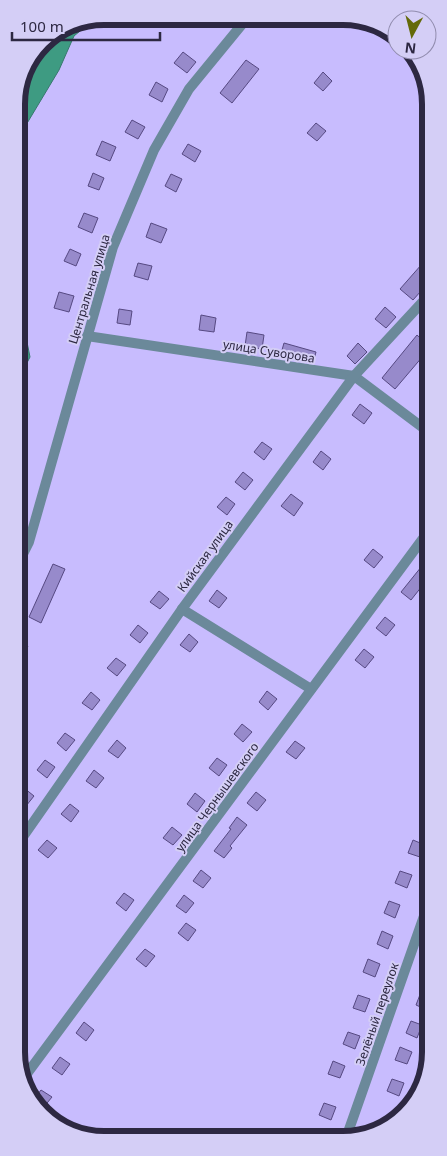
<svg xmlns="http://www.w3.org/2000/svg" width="447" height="1156" viewBox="0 0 447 1156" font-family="'Noto Sans',sans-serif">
<rect width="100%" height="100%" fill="#c8bcfe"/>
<g fill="#3e9b82" stroke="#39786f">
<path d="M92 21 74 36 59 70 17 140 16 98 22 79 31 74 34 54 47 38Z"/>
<path d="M17 293 30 357 17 382Z"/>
</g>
<g fill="#978acb" stroke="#564982">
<path d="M183 52 196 62 187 73 174 63Z"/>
<path d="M246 60 259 69 232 103 220 93Z"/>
<path d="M323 72 332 81 323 91 314 83Z"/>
<path d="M156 82 168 89 162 102 149 95Z"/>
<path d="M132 120 145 127 138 139 125 132Z"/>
<path d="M316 123 326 131 317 141 307 133Z"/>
<path d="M102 141 116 147 110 161 96 155Z"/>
<path d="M188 144 201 151 195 162 182 154Z"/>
<path d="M93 173 104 178 99 190 88 186Z"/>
<path d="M171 174 182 179 176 192 165 186Z"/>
<path d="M84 213 98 218 92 233 78 227Z"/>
<path d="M151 223 167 229 161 243 146 237Z"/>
<path d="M70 249 81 254 76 266 64 261Z"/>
<path d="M429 256V282L413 300 400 289Z"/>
<path d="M138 263 152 266 148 280 134 276Z"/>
<path d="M59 292 74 296 69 312 54 308Z"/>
<path d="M385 307 396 317 386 328 375 319Z"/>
<path d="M119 309 132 311 130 325 117 323Z"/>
<path d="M201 315 216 318 214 332 199 330Z"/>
<path d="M247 332 264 335 262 349 245 346Z"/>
<path d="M417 335 429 346V349L395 389 382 378Z"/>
<path d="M284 343 316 352 313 363 280 357Z"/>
<path d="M358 343 367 352 355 364 347 356Z"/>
<path d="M360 404 372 413 364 424 352 415Z"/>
<path d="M262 442 272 449 264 460 254 452Z"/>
<path d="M321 451 331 459 323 470 313 462Z"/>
<path d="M243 472 253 480 245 490 235 482Z"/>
<path d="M291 494 303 503 294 516 281 506Z"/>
<path d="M226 497 235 504 227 515 217 507Z"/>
<path d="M373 549 383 557 374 568 364 560Z"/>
<path d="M430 556V576L411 600 401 592Z"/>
<path d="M53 564 65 569 41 623 29 617Z"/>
<path d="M217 590 227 598 219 608 209 601Z"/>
<path d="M159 591 169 599 160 609 150 602Z"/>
<path d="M385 617 395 625 386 636 376 628Z"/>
<path d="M138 625 148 633 140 643 130 635Z"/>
<path d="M189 634 198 642 190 652 180 645Z"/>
<path d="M17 641 28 646 17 665Z"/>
<path d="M364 649 374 657 365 668 355 660Z"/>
<path d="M116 658 126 665 117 676 107 668Z"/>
<path d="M267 691 277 699 268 710 259 702Z"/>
<path d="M91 692 100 700 92 710 82 703Z"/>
<path d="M242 724 252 732 243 742 234 734Z"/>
<path d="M65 733 75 740 66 751 57 743Z"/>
<path d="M117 740 126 748 118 758 108 751Z"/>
<path d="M295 741 305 748 296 759 286 752Z"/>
<path d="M217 758 227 765 219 776 209 768Z"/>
<path d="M45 760 55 767 47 778 37 770Z"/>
<path d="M94 770 104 778 96 788 86 781Z"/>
<path d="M24 788 34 796 26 806 18 800Z"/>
<path d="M256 792 266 800 257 811 247 803Z"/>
<path d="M195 793 205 801 197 812 187 804Z"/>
<path d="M70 804 79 811 71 822 61 814Z"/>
<path d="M237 817 247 825 230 846 232 848 224 858 214 851 231 829 229 828Z"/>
<path d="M172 827 182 835 173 845 163 838Z"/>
<path d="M47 840 57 848 48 858 38 850Z"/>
<path d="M413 840 425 845 420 857 408 853Z"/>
<path d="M201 870 211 878 203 888 193 881Z"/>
<path d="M400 871 412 875 407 888 395 883Z"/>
<path d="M124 893 134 900 126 911 116 903Z"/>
<path d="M184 895 194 903 186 913 176 906Z"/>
<path d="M389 901 400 905 395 918 384 913Z"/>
<path d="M186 923 196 930 188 941 178 933Z"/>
<path d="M382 931 393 936 388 949 377 944Z"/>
<path d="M145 949 155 956 146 967 136 959Z"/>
<path d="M368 959 380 964 375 977 363 972Z"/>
<path d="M421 992 430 996 427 1010 416 1005Z"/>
<path d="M358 995 370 999 365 1012 353 1008Z"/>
<path d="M411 1021 422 1025 417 1038 406 1033Z"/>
<path d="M84 1022 94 1030 86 1041 76 1033Z"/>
<path d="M348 1032 360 1036 355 1049 343 1044Z"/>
<path d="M400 1047 412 1052 407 1064 395 1060Z"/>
<path d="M60 1057 70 1064 62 1075 52 1068Z"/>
<path d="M333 1061 345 1066 340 1078 328 1074Z"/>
<path d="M392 1079 404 1083 399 1096 387 1091Z"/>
<path d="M41 1090 52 1097 43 1108 34 1099Z"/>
<path d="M324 1103 336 1107 331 1120 319 1115Z"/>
</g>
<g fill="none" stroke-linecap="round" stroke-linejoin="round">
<g stroke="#6b899a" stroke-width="10">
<path d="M87 336 354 376 430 433"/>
<path d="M17 566 29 542 113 247 154 150 189 89 248 17"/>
<path d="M182 609 311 689"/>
<path d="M18 844 182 609 354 376 429 295"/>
<path d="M23 1079 430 529"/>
<path d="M346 1138 430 899"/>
</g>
</g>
<g text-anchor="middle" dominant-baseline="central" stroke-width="4" stroke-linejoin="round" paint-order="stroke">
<g font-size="12" fill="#2d2842" stroke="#d4cef6">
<text transform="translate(89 289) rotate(-73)">Центральная улица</text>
<text transform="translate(269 351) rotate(9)">улица Суворова</text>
<text transform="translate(205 556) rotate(-54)">Кийская улица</text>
<text transform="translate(217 797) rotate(-54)">улица Чернышевского</text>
<text transform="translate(377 1014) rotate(-71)">Зелёный переулок</text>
</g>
</g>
<path d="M0 0H447V1156H0ZM104 25H343A79 79 0 0 1 422 104V1052A79 79 0 0 1 343 1131H104A79 79 0 0 1 25 1052V104A79 79 0 0 1 104 25Z" fill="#d4cef6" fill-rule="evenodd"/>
<path fill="none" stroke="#2d2842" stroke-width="6" d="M104 25H343A79 79 0 0 1 422 104V1052A79 79 0 0 1 343 1131H104A79 79 0 0 1 25 1052V104A79 79 0 0 1 104 25Z"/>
<g transform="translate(412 35) rotate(187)"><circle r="24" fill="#d4cef6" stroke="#918cae"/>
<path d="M0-4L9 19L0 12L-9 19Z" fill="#646909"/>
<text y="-8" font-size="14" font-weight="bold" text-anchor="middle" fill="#2d2842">N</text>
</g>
<path d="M12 32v8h148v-8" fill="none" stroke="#2d2842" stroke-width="2.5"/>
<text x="20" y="32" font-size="15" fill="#2d2842" stroke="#d4cef6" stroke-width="4" paint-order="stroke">100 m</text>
</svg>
